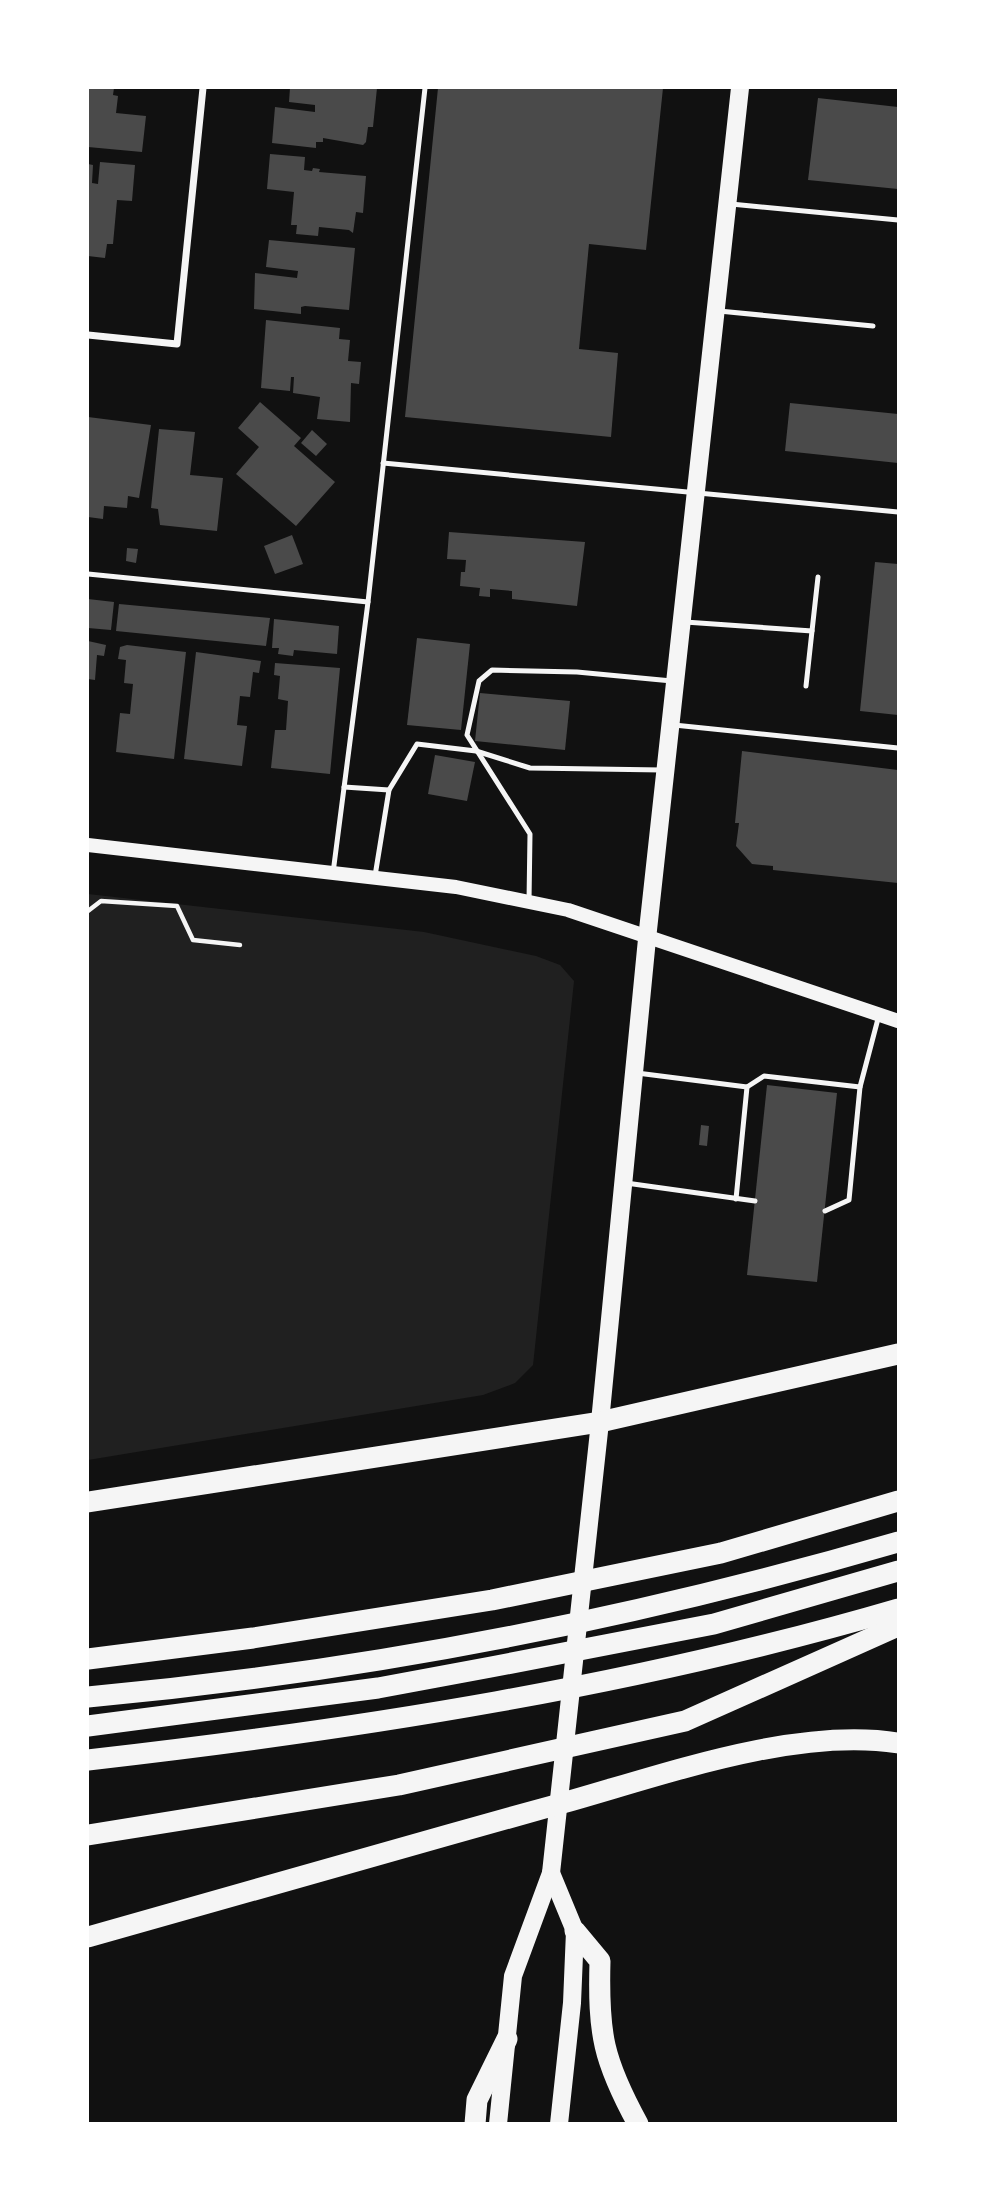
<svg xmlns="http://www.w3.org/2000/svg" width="986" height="2211" viewBox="0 0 986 2211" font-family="Karla,sans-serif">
<rect width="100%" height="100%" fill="#111"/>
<path fill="#202020" d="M88 894 424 932 536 956 560 965 574 981 533 1365 515 1383 483 1395 88 1460Z"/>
<g fill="#4a4a4a">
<path d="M88 88H114L113 95 118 96 116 113 146 116 142 152 88 147Z"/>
<path d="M290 88H377L373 127H368L366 142 363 145 323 138V142H316V148L272 143 275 107 315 112V105L289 102Z"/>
<path d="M438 88H663L646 250 589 244 579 349 618 353 611 437 405 417Z"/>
<path d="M818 98 898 107V189L808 180Z"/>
<path d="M270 154 305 157 304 170 312 171 313 168 320 169 319 172 366 176 363 213 356 212 353 233 349 230 319 227 318 236 296 234 297 225H291L294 192 267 189Z"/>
<path d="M100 162 135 165 132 201 117 200 113 244H107L105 258 88 256V164L93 165 92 183 98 184Z"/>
<path d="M269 240 355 248 349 310 305 306 301 307V314L254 309 255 273 297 278 298 271 266 267Z"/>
<path d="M266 320 340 328 339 339 350 340 348 361 361 362 359 384 351 383 350 422 317 419 320 397 293 393 294 377H291L290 391 261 388Z"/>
<path d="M260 402 301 438 294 446 335 482 296 526 236 474 259 447 238 428Z"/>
<path d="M790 403 898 414V463L785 451Z"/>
<path d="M88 417 151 425 139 498 128 496 127 508 104 506 103 519 88 517Z"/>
<path d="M159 429 195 432 190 475 223 478 217 531 160 525 158 509 151 508Z"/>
<path d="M312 430 327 444 316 456 301 443Z"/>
<path d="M449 532 585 542 577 606 512 599V591L490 589V597L479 596 480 588 460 586 461 572H465L466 560 447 559Z"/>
<path d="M292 535 303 564 275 574 264 546Z"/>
<path d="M127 548 138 549 136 563 126 561Z"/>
<path d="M875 562 898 564V715L860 711Z"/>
<path d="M88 599 114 602 111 630 88 628Z"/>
<path d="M119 604 270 618 266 646 116 631Z"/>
<path d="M274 619 339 626 337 654 294 650 293 656 278 654 279 648H272Z"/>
<path d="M417 638 470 644 461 730 407 725Z"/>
<path d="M88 641 106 645 104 656 97 655 95 680 88 679Z"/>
<path d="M127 645 186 652 174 759 116 752 120 713 130 714 133 684 124 683 126 660 118 659 120 647Z"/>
<path d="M196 652 261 661 259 673 253 672 250 697 240 696 237 725 247 726 242 766 184 759Z"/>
<path d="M275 663 340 668 330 774 271 768 275 730H286L288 701 278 699 280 676 274 675Z"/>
<path d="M480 693 570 701 565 750 475 741Z"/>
<path d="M742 751 898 770V883L773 870V866L752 864 736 846 739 823H735Z"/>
<path d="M435 755 475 762 467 801 428 794Z"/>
<path d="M767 1085 837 1093 817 1282 747 1275Z"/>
<path d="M701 1125 709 1126 707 1146 699 1145Z"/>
</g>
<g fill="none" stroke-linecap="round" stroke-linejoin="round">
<path stroke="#f5f5f5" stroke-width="4.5" d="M88 911 101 901 177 906 193 940 240 945"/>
<g stroke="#f5f5f5" stroke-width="5">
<path d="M731 204 898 220"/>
<path d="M719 311 873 326"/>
<path d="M383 463 898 512"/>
<path d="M88 574 368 602"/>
<path d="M685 622 812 631 818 577"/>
<path d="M806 686 812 631"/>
<path d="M674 725 898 748"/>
<path d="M344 787 389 790"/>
<path d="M333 873 368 602 425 88"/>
<path d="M375 876 389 790 417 744 476 751 530 768 662 770"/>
<path d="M529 901 530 834 467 735 479 681 492 670 577 672 672 681"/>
<path d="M637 1073 747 1087 764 1076 860 1087 879 1015"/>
<path d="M626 1183 755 1201"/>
<path d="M736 1199 747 1087"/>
<path d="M825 1211 849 1200 860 1087"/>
</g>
<path stroke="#f5f5f5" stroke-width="7" d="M88 335 177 344 203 88"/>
<path stroke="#f5f5f5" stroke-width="14" d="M88 845 456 887 568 910 898 1021"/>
<g stroke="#f5f5f5" stroke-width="18">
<path d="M551 1873 575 1931 572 2003 559 2124"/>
<path d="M498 2124 513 1976 551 1873 600 1422 647 939 740 88"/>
</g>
<g stroke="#f5f5f5" stroke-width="21">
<path d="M88 1502 600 1422 898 1354"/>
<path d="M88 1659 253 1638 492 1600 721 1553 898 1501"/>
<path d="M88 1697C362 1672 634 1619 898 1542"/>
<path d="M88 1726 378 1688 491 1667 714 1624 898 1571"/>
<path d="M88 1760C360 1729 635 1686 898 1609"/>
<path d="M88 1835 399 1785 685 1721 898 1626"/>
<path d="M575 1931 600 1961C598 2034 603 2060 638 2124"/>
<path d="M88 1937C242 1893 397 1849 552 1806 655 1778 793 1726 898 1743"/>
<path d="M475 2124 477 2100 507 2039"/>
</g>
</g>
<rect width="986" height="2211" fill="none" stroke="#ffffff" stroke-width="178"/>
</svg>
